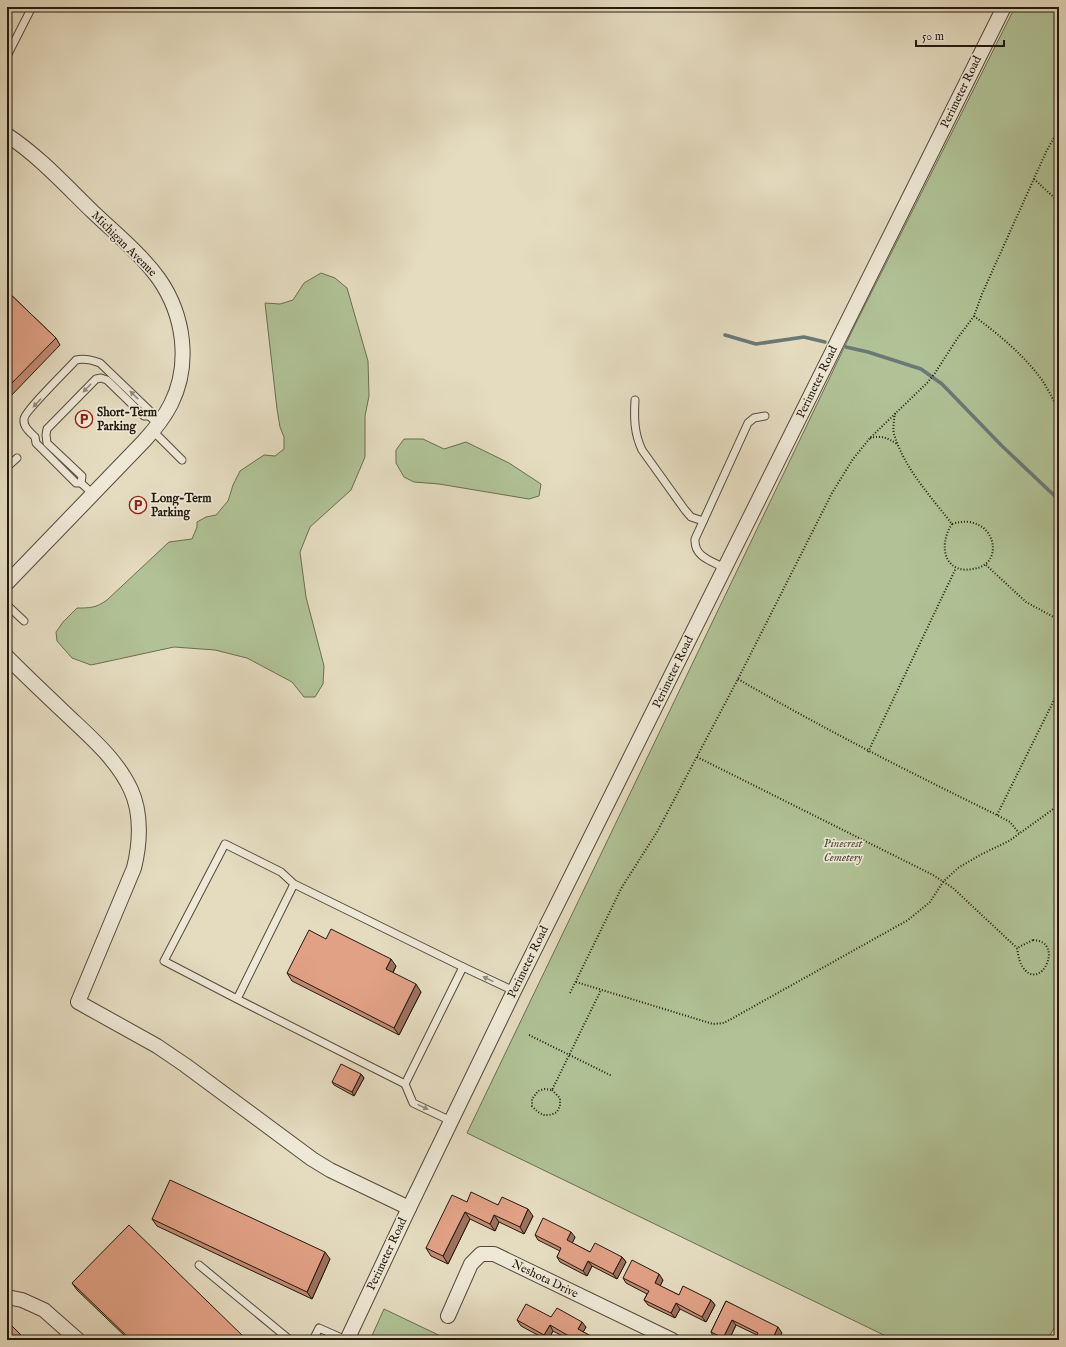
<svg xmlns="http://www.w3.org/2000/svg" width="1066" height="1347" viewBox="0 0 1066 1347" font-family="'IM FELL English',serif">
<rect width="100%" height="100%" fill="#e5dcc0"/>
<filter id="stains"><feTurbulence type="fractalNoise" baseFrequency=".005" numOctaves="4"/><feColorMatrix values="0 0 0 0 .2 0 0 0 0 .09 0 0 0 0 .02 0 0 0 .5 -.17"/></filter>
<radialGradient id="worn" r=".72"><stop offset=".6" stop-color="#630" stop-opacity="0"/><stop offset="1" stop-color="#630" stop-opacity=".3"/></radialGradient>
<g fill="#b0c296" stroke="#696e52">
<path d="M1015 7H1059V1320L1047 1340H894L467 1133 855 325Z"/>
<path d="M321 273 335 278 347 288 368 361 369 396 365 416V457L351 490 310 527 300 552 306 597 324 666 323 684 315 697H304L292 682 247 658 215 650 174 647 91 665 72 658 57 641 56 632 63 622 77 608C90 608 96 608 107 600L169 542 192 539 197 527V522L206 517 216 515 228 501 233 485 240 471 264 455 275 456 284 449V437L280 427 277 409 265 303 280 304 293 300 304 283Z"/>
<path d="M404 439H423L444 449 466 442 509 463 541 484 539 496 529 499 439 484 414 482 404 477 396 463V450Z"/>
<path d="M384 1309 449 1340H370Z"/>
</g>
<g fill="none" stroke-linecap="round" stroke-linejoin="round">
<g stroke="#697976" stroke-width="3.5">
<path d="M725 335 756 344 804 337 825 342"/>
<path d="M846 347 868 352 921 369 942 384 1001 445 1059 500"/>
</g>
<defs>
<g id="service">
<path d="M7 56 32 7"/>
<path d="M635 400C634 418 634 433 642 450L685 510 691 517 703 521"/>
<path d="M153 431 182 460"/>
<path d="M7 467 17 458"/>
<path d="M81 483 82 476 47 443 46 435 47 429 96 379 101 378 107 380 144 416H149"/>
<path d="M93 494 81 483H76L36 443 35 437C30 432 23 427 24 419 24 412 68 369 76 360 85 358 92 360 100 363L149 410V416L158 424"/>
<path d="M725 568C711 561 694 557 695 539L748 423 754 418 765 416"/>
<path d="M7 605 24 621"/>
<path d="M463 967 514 991"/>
<path d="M237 999 164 961 225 844 281 872 294 884 463 967 405 1084 237 999 294 884"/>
<path d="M405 1084 413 1103 451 1121"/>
<path d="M199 1265 290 1340"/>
<path d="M313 1340 319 1328 346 1340"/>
</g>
<g id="minor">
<path d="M7 135C39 156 66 186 93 212 115 233 141 254 159 279 184 315 191 364 171 404 164 418 155 429 144 441L7 583"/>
<path d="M7 657C26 676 45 694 64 712 89 736 117 759 131 790 142 814 140 844 134 868L78 1002 157 1046 185 1065 312 1159 330 1170 409 1208"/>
<path d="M7 1297 22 1300 44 1310 78 1340"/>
<path d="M448 1316 471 1264 481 1254H494L672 1340"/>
<path d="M347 1340 409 1208 514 991 1004 7"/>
</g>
</defs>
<use href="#service" stroke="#534a3b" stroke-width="9"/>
<use href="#minor" stroke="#534a3b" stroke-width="16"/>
<g stroke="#221a0f" stroke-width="2" stroke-dasharray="1 2" stroke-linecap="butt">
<path d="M1034 179 1059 202"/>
<path d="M974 316C998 334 1024 355 1042 380 1048 389 1053 400 1059 410"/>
<path d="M895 413C894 421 892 430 895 437 905 469 932 498 952 524 995 510 1008 566 972 569 967 570 961 570 957 568 940 560 943 537 952 524"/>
<path d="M870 438C881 435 888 438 897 444"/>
<path d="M986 565 1026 602 1059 620"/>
<path d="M738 679C822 728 909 772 997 815L1010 822 1019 833"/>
<path d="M868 752 956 568"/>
<path d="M697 757 933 875 953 888 1017 948"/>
<path d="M997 815 1059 690"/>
<path d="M1033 940C1066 941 1040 995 1022 966 1019 961 1018 954 1017 948Z"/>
<path d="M576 982 713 1024 724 1023 908 920 930 902 943 882 958 868 980 855 1009 841 1059 805"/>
<path d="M570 993 622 887 657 832 738 679 832 493 853 459 870 438 928 382 935 373 957 339 974 316 982 294 1046 152 1056 134 1059 131"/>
<path d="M529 1035 612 1076"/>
<path d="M552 1090 560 1098V1106L557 1112C546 1118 540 1115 532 1106V1099L538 1091 545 1089 552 1090 601 990"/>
</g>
<use href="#service" stroke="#eee8d6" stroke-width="7"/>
<use href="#minor" stroke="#eee8d6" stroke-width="14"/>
</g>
<g fill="#c28a72" stroke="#221a0f">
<path d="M7 291 56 338 60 345 7 400Z"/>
<path d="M326 939 396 966 393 973 421 992 399 1035 292 981 287 973Z"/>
<path d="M361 1074 364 1078 354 1096 334 1085 332 1082Z"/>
<path d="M467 1202 498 1205 533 1216 524 1234 499 1222 495 1231 470 1219 448 1264 431 1256 426 1248Z"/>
<path d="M152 1219 330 1259 312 1299 157 1226Z"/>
<path d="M535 1235 575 1237 572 1243 590 1252 622 1257 626 1262 617 1279 592 1266 587 1276 560 1262 557 1257 560 1251 538 1240Z"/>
<path d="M623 1278 663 1280 660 1286 679 1295 711 1300 715 1305 706 1322 680 1309 675 1318 648 1305 644 1300 647 1294 626 1283Z"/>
<path d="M72 1283 247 1340H129L77 1290Z"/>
<path d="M726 1301 782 1333 757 1335 736 1325 729 1340H719L714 1338 711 1332Z"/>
<path d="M551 1317 586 1327 583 1332 598 1340H570L553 1331 548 1340H547L521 1326 517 1320Z"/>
</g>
<g fill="#9e715d" stroke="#221a0f">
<path d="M7 7H12L7 17Z"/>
<path d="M391 959 396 966 391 976 386 969Z"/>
<path d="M416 984 421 992 399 1035 394 1028Z"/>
<path d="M7 1008 9 1011 7 1015Z"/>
<path d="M361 1074 364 1078 354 1096 352 1092Z"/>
<path d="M528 1209 533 1216 524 1234 520 1227Z"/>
<path d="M465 1212 470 1219 448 1264 443 1256Z"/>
<path d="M494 1215 499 1222 495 1231 490 1224Z"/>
<path d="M571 1232 575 1237 571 1246 567 1240Z"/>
<path d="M325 1252 330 1259 312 1299 307 1292Z"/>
<path d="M622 1257 626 1262 617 1279 613 1274Z"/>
<path d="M588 1261 592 1266 587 1276 583 1271Z"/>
<path d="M659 1274 663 1280 659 1288 655 1283Z"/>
<path d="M711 1300 715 1305 706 1322 702 1317Z"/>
<path d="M676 1303 680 1309 675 1318 671 1313Z"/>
<path d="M732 1320 736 1325 729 1340H724L723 1338Z"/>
<path d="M582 1322 586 1327 582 1334 578 1329Z"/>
<path d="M550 1325 553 1331 548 1340H547L544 1335Z"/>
<path d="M778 1327 782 1333 778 1340H772Z"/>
</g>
<g fill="#e1a185" stroke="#221a0f">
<path d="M7 291 56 338 7 388Z"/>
<path d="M331 929 391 959 386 969 416 984 394 1028 287 973 309 930 326 939Z"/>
<path d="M341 1064 361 1074 352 1092 332 1082Z"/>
<path d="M170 1180 325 1252 307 1292 152 1219Z"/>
<path d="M471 1192 498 1205 502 1197 528 1209 520 1227 494 1215 490 1224 465 1212 443 1256 426 1248 452 1195 467 1202Z"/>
<path d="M543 1218 571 1232 567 1240 590 1252 595 1243 622 1257 613 1274 588 1261 583 1271 557 1257 561 1248 535 1235Z"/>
<path d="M129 1225 247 1340H131L72 1283Z"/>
<path d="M632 1260 659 1274 655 1283 679 1295 683 1286 711 1300 702 1317 676 1303 671 1313 644 1300 649 1291 623 1278Z"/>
<path d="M726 1301 778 1327 772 1340H754L758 1333 732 1320 723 1338 711 1332Z"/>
<path d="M526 1304 551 1317 557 1308 582 1322 578 1329 598 1340H573L574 1339 550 1325 544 1335 517 1320Z"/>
<path d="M11 1325 26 1340H7V1329Z"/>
<path d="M805 1335 814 1340H802Z"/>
</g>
<defs><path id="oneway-solid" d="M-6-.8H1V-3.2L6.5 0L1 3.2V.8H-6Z"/></defs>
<g fill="#928b7c">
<use href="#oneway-solid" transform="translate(87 388) rotate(134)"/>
<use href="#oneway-solid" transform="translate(134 395) rotate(-136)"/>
<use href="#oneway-solid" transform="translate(37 403) rotate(133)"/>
<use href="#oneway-solid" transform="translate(488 979) rotate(-154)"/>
<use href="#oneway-solid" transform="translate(423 1107) rotate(26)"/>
</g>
<defs>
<symbol id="parking-ring" viewBox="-11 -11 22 22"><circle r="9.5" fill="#eee8d6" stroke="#8f2418" stroke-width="1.5"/><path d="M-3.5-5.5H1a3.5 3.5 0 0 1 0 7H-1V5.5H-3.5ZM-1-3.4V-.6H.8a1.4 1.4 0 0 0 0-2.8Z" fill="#8f2418"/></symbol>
</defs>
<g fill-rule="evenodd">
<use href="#parking-ring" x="74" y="409" width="20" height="20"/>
<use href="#parking-ring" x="128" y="495" width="20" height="20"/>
</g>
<g text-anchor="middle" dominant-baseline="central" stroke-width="3.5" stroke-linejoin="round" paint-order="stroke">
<g font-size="12" fill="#221a0f" stroke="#eee8d6">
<text transform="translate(961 92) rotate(-64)">Perimeter Road</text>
<text transform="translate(124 244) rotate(45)">Michigan Avenue</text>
<text transform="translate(817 382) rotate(-64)">Perimeter Road</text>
<text transform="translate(673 672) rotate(-64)">Perimeter Road</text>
<text transform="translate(528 962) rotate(-64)">Perimeter Road</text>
<text transform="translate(387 1254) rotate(-65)">Perimeter Road</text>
<text transform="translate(545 1279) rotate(26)">Neshota Drive</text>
</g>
<g font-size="12" font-weight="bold" fill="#221a0f" stroke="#eee8d6" text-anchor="start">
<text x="97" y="412">Short-Term<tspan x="97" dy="14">Parking</tspan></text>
<text x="151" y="498">Long-Term<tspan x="151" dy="14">Parking</tspan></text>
</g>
<g font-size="12" font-style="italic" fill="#4d4c38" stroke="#eee8d6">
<text x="843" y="843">Pinecrest<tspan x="843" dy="14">Cemetery</tspan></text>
</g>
</g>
<rect width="1066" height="1347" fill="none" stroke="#e5dcc0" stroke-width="24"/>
<rect x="8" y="8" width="1050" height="1331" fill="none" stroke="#221a0f" stroke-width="2"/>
<rect x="12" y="12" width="1042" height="1323" fill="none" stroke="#221a0f"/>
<path d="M916 40v6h88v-6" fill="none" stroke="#221a0f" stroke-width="2"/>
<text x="922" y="40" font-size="12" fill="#221a0f" stroke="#eee8d6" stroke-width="3" paint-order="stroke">50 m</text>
<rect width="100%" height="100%" filter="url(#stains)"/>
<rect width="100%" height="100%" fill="url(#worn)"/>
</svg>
